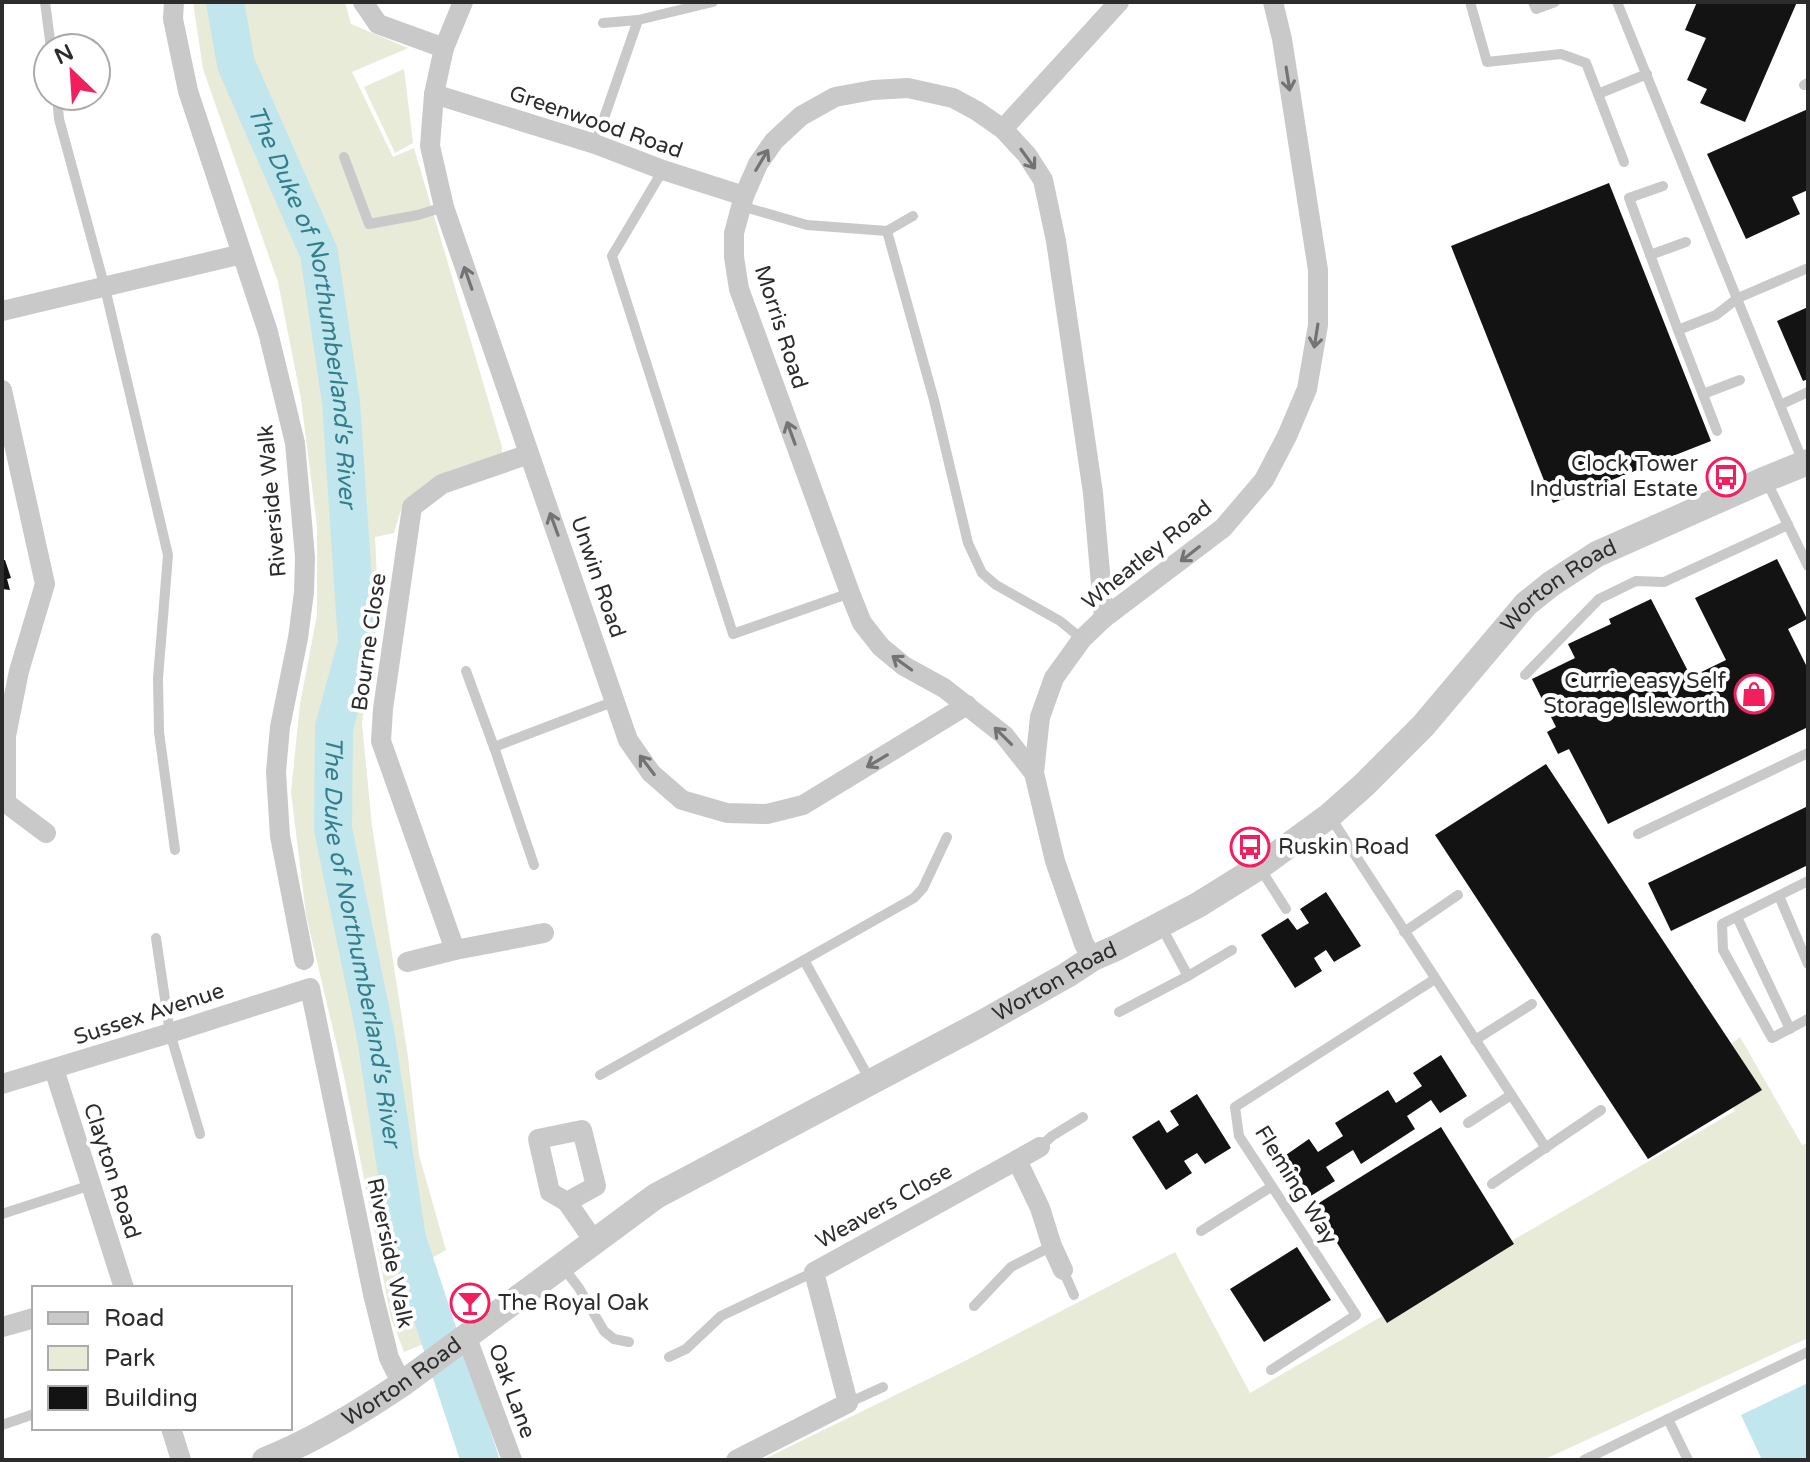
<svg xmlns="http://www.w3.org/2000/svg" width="1810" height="1462" viewBox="0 0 1810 1462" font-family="'Varela Round',sans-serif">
<rect width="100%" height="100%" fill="#fff"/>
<g fill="#e7ebd7">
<path d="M193 2H216L229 71 298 222 312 285 338 498 343 605 327 716 320 822 358 993 397 1224 426 1343 404 1352 391 1318 344 1076 306 915 291 792 300 704 317 615V526L301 399 278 282 203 69Z"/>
<path d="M235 2H345L351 24 408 48 352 72 393 157 414 148 502 447V455L434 482 403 503 394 533 375 537 378 601 362 723 372 826 408 1057 419 1155 446 1250 428 1260 416 1223 346 822 342 741 353 682 366 638 362 538 338 297 328 248 249 71Z"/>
<path d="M404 69 413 143 395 153 364 87Z"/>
<path d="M1740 1037 1802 1145 1808 1143V1338L1543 1460H762L959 1364 1175 1252 1250 1393 1735 1111 1710 1060Z"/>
</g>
<path fill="#c1e6ed" d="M1808 1383V1460H1762L1741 1415Z"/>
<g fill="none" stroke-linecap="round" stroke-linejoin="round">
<path stroke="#c1e6ed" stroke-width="38" id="s1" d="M225 2 236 64 319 253 341 402 357 643 334 728 333 829 376 1037 407 1239 480 1460"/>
</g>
<g fill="#131313">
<path d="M1697 2H1797L1745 122 1700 103 1707 89 1687 80 1706 38 1685 30Z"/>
<path d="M1808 109V190L1792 197 1800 214 1746 239 1707 154Z"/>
<path d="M1609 183 1711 441 1553 503 1451 246Z"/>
<path d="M1808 307V379L1803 381 1777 321Z"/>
<path d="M1777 559 1807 619 1788 629 1808 669V727L1608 824 1569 749 1558 754 1547 732 1556 727 1532 679 1575 658 1568 644 1611 624 1609 619 1651 599 1691 677 1726 660 1695 598Z"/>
<path d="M2 560H5L11 578 7 579 10 590 2 589Z"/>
<path d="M1546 764 1762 1090 1648 1159 1435 835Z"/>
<path d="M1808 806V865L1671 931 1648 883Z"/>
<path d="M1326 892 1361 946 1334 962 1326 950 1314 958 1322 971 1295 988 1261 935 1288 918 1297 930 1309 923 1300 909Z"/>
<path d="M1441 1055 1467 1096 1440 1113 1431 1100 1407 1116 1415 1129 1361 1164 1353 1150 1326 1167 1335 1181 1309 1197 1283 1157 1309 1139 1318 1152 1343 1136 1335 1123 1388 1090 1396 1103 1422 1086 1413 1073Z"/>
<path d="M1197 1094 1231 1148 1205 1164 1197 1153 1184 1161 1192 1173 1166 1190 1132 1137 1159 1120 1167 1133 1179 1125 1170 1111Z"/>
<path d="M1441 1127 1514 1244 1387 1323 1314 1206Z"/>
<path d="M1297 1247 1331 1300 1264 1342 1230 1289Z"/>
</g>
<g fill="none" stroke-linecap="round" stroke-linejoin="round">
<g stroke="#c9c9c9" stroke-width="10">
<path d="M45 2 51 48"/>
<path d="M1470 2 1487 62 1561 54 1586 63 1598 94 1647 74"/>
<path d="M1533 2 1536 9 1555 2"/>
<path d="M1617 2 1803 462"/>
<path d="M603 23 638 20 713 2"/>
<path d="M1804 85 1808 83"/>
<path d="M1598 94 1624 162"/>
<path d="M57 96 59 119 105 288 168 555 158 678 159 732 175 850"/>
<path d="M595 144 638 20"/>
<path d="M344 157 369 224 418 215 444 207"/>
<path d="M663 170 612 256 733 634 850 593"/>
<path d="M1663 186 1629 198 1678 330 1716 315 1738 298 1808 268"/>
<path d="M741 206 807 225 887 231 913 216"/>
<path d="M887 231 934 400 968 543 982 573 996 585 1060 621 1082 639"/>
<path d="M1650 255 1686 242"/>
<path d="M1678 330 1717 431"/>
<path d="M1703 394 1740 380"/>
<path d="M1780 405 1808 392"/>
<path d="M1788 525 1808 566"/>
<path d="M466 671 494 747 615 701"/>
<path d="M1525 675 1599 599 1636 581 1664 582 1788 525 1766 480"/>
<path d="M494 747 534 865"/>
<path d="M1331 818 1546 1148"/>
<path d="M1638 834 1808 753"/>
<path d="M1260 868 1286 909"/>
<path d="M1808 881 1722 924 1723 950 1772 1038 1808 1019"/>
<path d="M1779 896 1808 964"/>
<path d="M1737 917 1790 1029"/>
<path d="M1404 932 1458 895"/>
<path d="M156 938 170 1033 200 1134"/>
<path d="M804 960 870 1080"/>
<path d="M1188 976 1232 950"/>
<path d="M1119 1012 1188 976 1161 926"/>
<path d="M1475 1040 1532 1004"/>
<path d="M600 1075 914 898 923 888 947 837"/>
<path d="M1468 1123 1511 1095"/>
<path d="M1040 1147 1052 1136 1083 1117"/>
<path d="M1492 1184 1601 1110"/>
<path d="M2 1214 91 1185"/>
<path d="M1201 1231 1271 1187"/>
<path d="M563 1267 579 1288 604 1331 614 1339 629 1342"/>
<path d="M1063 1270 1074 1295"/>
<path d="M974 1306 1011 1267 1052 1246"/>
<path d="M669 1357 686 1349 721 1316 814 1272"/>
<path d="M1271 1370 1356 1315 1239 1136 1235 1107 1435 979"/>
<path d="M848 1403 883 1387"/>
<path d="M1668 1419 1808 1352"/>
<path d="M2 1425 34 1414"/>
<path d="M1584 1460 1668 1419 1688 1460"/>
</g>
<g stroke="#c9c9c9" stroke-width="20">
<path d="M174 2 173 19 188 91 268 332 295 443 305 557 304 592 298 638 280 727 276 772 280 836 304 960"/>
<path d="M363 2 378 24 444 48"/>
<path d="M463 2 444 48 434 94 430 146 444 207 628 740 651 773 682 800 727 813 767 814 803 805 967 705"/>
<path d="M434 94 595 144 663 170 744 196"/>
<path d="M1003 129 1119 2"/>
<path d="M2 311 242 254"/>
<path d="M2 390 45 584 19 671 6 736V803H2"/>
<path d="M529 454 442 484 412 507 383 709 381 741 455 950 544 933"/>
<path d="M1034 773 1040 717 1054 678 1082 639 1104 618 1223 528 1264 480 1287 436 1307 389 1318 325V270L1282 39 1273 2"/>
<path d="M6 803 46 833"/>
<path d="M1093 958 1084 944 1055 861 1034 773 1004 735 944 688 904 666 881 647 862 623 850 593 739 289 734 257V233L744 196 758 164 774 141 801 116 835 97 873 90 908 88 953 98 977 111 1003 129 1027 155 1043 180 1056 241 1093 493 1104 618"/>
<path d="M407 962 455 950"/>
<path d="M54 1069 124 1288"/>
<path d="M2 1084 170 1033 310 988 373 1294 389 1358 402 1384"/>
<path d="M582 1130 596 1186 567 1202 550 1192 538 1139Z"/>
<path d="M1017 1160 1040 1147"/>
<path d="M567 1202 594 1241"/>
<path d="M2 1327 34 1318"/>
<path d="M467 1338 512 1460"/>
<path d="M171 1428 181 1460"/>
<path d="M736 1460 848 1403 814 1272 1017 1160 1040 1208 1052 1246 1063 1270"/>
</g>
<path stroke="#c9c9c9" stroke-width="26" id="s2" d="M265 1460C313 1441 359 1413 402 1384L656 1196 982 1023 1067 975 1093 958 1116 948 1198 905 1259 867 1329 816 1364 785 1423 726 1526 604 1551 584 1597 554 1766 479 1808 462"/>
</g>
<defs><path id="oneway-shaft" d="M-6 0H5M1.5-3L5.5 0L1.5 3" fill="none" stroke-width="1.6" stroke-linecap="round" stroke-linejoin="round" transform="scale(2)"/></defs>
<g stroke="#737373">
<use href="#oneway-shaft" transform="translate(1288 79) rotate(81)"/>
<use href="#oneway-shaft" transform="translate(1028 159) rotate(54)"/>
<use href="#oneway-shaft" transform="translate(762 160) rotate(-59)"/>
<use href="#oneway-shaft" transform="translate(468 278) rotate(-109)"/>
<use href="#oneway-shaft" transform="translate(1316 336) rotate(99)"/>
<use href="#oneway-shaft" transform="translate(791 433) rotate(-110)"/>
<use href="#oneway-shaft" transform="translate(554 524) rotate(-110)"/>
<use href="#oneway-shaft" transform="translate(1190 554) rotate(142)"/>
<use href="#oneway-shaft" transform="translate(902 663) rotate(-144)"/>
<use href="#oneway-shaft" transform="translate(1003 736) rotate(-135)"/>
<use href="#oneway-shaft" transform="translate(877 761) rotate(149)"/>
<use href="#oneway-shaft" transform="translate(647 765) rotate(-127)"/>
</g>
<defs>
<symbol id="bus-ring" viewBox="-11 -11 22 22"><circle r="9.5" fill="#fff" stroke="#f31e5e" stroke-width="1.5"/><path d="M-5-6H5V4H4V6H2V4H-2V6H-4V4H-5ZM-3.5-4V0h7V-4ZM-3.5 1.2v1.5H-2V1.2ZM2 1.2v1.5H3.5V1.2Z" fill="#f31e5e"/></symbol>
<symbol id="shop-ring" viewBox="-11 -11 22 22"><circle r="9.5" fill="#fff" stroke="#f31e5e" stroke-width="1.5"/><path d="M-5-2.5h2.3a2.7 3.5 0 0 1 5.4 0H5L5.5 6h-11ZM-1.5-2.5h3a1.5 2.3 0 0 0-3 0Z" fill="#f31e5e"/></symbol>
<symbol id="bar-ring" viewBox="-11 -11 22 22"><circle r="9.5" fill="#fff" stroke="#f31e5e" stroke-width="1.5"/><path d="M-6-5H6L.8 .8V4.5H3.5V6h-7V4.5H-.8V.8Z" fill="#f31e5e"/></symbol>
</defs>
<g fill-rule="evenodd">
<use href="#bus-ring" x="1704" y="455" width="44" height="44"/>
<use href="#shop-ring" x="1732" y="672" width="44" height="44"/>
<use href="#bus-ring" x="1228" y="825" width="44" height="44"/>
<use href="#bar-ring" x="448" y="1281" width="44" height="44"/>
</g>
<g text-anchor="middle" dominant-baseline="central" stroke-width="8" stroke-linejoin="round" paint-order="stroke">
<g font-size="22" fill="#2c2c2c" stroke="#fff">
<text transform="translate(596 122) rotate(19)">Greenwood Road</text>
<text transform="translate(781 327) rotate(72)">Morris Road</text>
<text transform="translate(272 501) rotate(-95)">Riverside Walk</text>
<text transform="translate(1147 555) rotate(-39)">Wheatley Road</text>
<text transform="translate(598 577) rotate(71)">Unwin Road</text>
<text stroke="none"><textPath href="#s2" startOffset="1574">Worton Road</textPath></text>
<text transform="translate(369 642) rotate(-82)">Bourne Close</text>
<text stroke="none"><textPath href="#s2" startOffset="926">Worton Road</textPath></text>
<text transform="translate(149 1014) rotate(-18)">Sussex Avenue</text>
<text transform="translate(112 1171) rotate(72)">Clayton Road</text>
<text transform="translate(1296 1185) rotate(58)">Fleming Way</text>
<text transform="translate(884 1206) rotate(-29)">Weavers Close</text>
<text transform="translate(390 1253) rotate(78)">Riverside Walk</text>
<text stroke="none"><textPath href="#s2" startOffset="158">Worton Road</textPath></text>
<text transform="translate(512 1391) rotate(70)">Oak Lane</text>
</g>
<g font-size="22" fill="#2c2c2c" stroke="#fff" text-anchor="end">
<text x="1698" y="464">Clock Tower<tspan x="1698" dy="25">Industrial Estate</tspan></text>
<text x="1726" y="681">Currie easy Self<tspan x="1726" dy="25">Storage Isleworth</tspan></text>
<text x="1278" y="847" text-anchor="start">Ruskin Road</text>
<text x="498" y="1303" text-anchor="start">The Royal Oak</text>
</g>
<g font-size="24" font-style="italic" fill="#327e8c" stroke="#fff">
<text stroke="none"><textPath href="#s1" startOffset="318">The Duke of Northumberland's River</textPath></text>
<text stroke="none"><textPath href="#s1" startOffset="966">The Duke of Northumberland's River</textPath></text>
</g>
</g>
<rect width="1810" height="1462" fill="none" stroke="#2c2c2c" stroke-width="8"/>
<rect x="32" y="1286" width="260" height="144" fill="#ffffff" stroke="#ababab" stroke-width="2"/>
<rect x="48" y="1312" width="40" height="12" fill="#c9c9c9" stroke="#ababab" stroke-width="2"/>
<text x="104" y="1326" font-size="24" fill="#2c2c2c">Road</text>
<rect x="48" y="1346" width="40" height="24" fill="#e7ebd7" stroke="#ababab" stroke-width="2"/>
<text x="104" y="1366" font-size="24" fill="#2c2c2c">Park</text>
<rect x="48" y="1386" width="40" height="24" fill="#131313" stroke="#ababab" stroke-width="2"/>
<text x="104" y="1406" font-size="24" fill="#2c2c2c">Building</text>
<g transform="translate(72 72) rotate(335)"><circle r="38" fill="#ffffff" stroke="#ababab" stroke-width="2"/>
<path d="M0-6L14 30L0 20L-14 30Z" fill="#f31e5e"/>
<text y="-12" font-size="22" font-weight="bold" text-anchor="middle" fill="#2c2c2c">N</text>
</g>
</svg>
